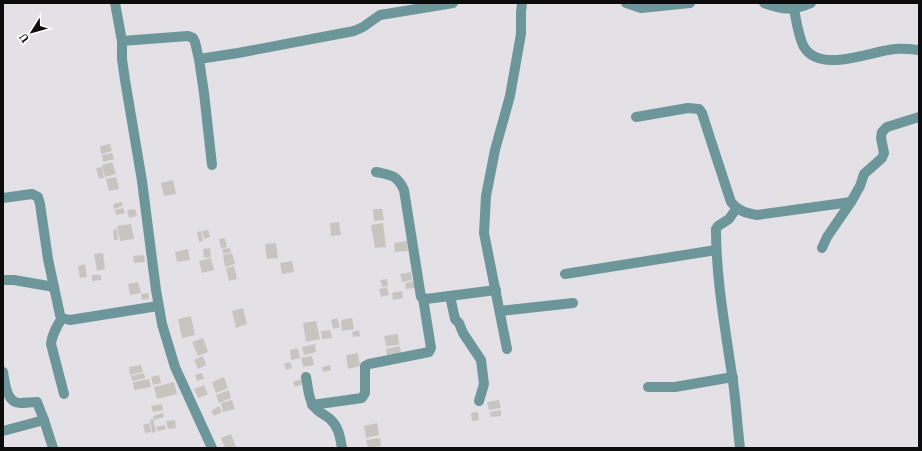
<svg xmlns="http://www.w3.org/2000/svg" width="922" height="451" viewBox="0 0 922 451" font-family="'Noto Serif',serif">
<rect width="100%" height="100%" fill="#e3e1e6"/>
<g fill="#c8c5c0">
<path d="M110 144 112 151 101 154 100 146Z"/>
<path d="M112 153 114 159 103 162 102 155Z"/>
<path d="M112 162 116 174 105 177 102 165Z"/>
<path d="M102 167 104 178 99 179 96 168Z"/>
<path d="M116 177 119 189 109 191 106 179Z"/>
<path d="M173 180 176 194 164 196 161 183Z"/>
<path d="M122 202 123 206 114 209 113 204Z"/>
<path d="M123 208 125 213 116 215 115 210Z"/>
<path d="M135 209 137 216 129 218 127 210Z"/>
<path d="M373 209H382L384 220 374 221Z"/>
<path d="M339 222 341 235 331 236 330 223Z"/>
<path d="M383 223 386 247 375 248 371 225Z"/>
<path d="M131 224 134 239 120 241 117 226Z"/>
<path d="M117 229 118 240H114L113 230Z"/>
<path d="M208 230 210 237 204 239 202 231Z"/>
<path d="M201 231 203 241 199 242 197 232Z"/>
<path d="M225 238 227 247 221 248 219 239Z"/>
<path d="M407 241 408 251 395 252 394 243Z"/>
<path d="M276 243 278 258 267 259 265 244Z"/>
<path d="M210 248 211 257 204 258 203 249Z"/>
<path d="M230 248 231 252 223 254 222 249Z"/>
<path d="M188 249 190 260 177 262 175 252Z"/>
<path d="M103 253 105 269 97 271 94 254Z"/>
<path d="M232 253 235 264 225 267 223 255Z"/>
<path d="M144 255 145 262 134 263 133 256Z"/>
<path d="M211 258 214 270 202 273 199 261Z"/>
<path d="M292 261 294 272 282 274 280 263Z"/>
<path d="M85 264 87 277 80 278 78 266Z"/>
<path d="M234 266 237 279 229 281 226 268Z"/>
<path d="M411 272 412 280 402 282 400 274Z"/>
<path d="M92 275H101V280L92 281Z"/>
<path d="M387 279 388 286 382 287 380 280Z"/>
<path d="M414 281 415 288 406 289 405 283Z"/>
<path d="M138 282 141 293 130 295 128 284Z"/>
<path d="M387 287 389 295 381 297 379 289Z"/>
<path d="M402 291 403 298 393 300 392 293Z"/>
<path d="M148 293 149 299 142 300 141 294Z"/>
<path d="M243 308 247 324 236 328 232 311Z"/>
<path d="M191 316 195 335 182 338 178 319Z"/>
<path d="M337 318 340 327 333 329 331 320Z"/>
<path d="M352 318 354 329 342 331 341 320Z"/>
<path d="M316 321 320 339 306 342 303 323Z"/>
<path d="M330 330 332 338 322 339 321 331Z"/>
<path d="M359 330 360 336 353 337 352 332Z"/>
<path d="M398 334 399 345 386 346 384 336Z"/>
<path d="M203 338 208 352 198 356 192 342Z"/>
<path d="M315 344 316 352 304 355 302 347Z"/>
<path d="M400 346 401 354 387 356 386 349Z"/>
<path d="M298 348 300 358 291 360 290 350Z"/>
<path d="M358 353 360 366 348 369 346 355Z"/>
<path d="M203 356 206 365 198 369 194 360Z"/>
<path d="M312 356 314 365 303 367 301 358Z"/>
<path d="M290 362 292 368 286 370 284 364Z"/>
<path d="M141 365 143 372 130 375 129 367Z"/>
<path d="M330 365 331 370 323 372 322 367Z"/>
<path d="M144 373 145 378 132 381 131 376Z"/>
<path d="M202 373 204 379 197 381 195 375Z"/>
<path d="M159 375 161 383 153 385 151 377Z"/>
<path d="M224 377 228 388 216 393 212 382Z"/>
<path d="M149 379 151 387 134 390 133 382Z"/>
<path d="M303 379 304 384 295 387 293 382Z"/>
<path d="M174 382 177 394 157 399 154 387Z"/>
<path d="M204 385 208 394 198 398 194 389Z"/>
<path d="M229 390 231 398 219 403 216 395Z"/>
<path d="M232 400 235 409 223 412 221 403Z"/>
<path d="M499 400 501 408 489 410 487 402Z"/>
<path d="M162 404 163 410 153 412 151 406Z"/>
<path d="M219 406 222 412 214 416 211 411Z"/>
<path d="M501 410V416L491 417 490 412Z"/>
<path d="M478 412 479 420 472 421 471 413Z"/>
<path d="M163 413 164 417 154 420 153 416Z"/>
<path d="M153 419 156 432 152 433 150 420Z"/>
<path d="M175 420 176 428 168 429 166 421Z"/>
<path d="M149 423 151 432 145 433 143 425Z"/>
<path d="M377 423 379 435 366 438 364 426Z"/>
<path d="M165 425 166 429 158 431 156 427Z"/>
<path d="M231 434 236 447 225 448 221 438Z"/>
<path d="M380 438 381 446 368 448 366 440Z"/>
</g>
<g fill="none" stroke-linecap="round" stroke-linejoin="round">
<g stroke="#6d969a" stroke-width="10">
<path d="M115 3 122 41V59L125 80 142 181 156 290 162 324 175 367 212 448"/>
<path d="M626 3 641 8 690 3"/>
<path d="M764 3C783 10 793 11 811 3"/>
<path d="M794 9C796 20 799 38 804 47 820 74 871 51 895 49 903 48 911 49 919 50"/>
<path d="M122 41 188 36 193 38 195 42 199 59 204 93 212 165"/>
<path d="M199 59 238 53 354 31 363 27 380 15 453 3"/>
<path d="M636 117 688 108 699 109 702 113 710 138 731 202C738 211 746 213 757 215L851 202"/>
<path d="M376 172C391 175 397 175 404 190L421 297 426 299 496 290"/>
<path d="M3 198 32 194 38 197 40 204 48 259 60 315 62 318 70 320 158 306"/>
<path d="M736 209 729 219 718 226 716 229C716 278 725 327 732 375 736 399 737 424 740 448"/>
<path d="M822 248 827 237 851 202 860 186 864 174 882 158 884 153 881 138 882 132 887 127 919 117"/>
<path d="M565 274 716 250"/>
<path d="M3 280H14L54 287"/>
<path d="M450 296 455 319 459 323 463 333 481 360 484 384 479 401"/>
<path d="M500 311 573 303"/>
<path d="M62 318C57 326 52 334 51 344L64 394"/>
<path d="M507 349 484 233 486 196 495 150 510 96 521 34V12L522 3"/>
<path d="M3 372C5 382 6 403 20 403 26 403 31 402 37 402L44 420 3 431"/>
<path d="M306 377C308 386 308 397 313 405 317 412 324 414 330 419 339 427 340 437 342 448"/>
<path d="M648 387H675L733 377"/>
<path d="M312 405 362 398 365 393V366L369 364 429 352 431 348 423 298"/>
<path d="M44 420 53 448"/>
</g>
</g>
<rect width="922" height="451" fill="none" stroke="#0c0c0d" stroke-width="8"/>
<g transform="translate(32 32) rotate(233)" stroke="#ffffff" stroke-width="3" paint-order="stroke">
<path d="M0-3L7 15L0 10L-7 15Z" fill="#0c0c0d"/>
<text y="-6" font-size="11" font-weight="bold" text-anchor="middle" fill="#0c0c0d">U</text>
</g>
</svg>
